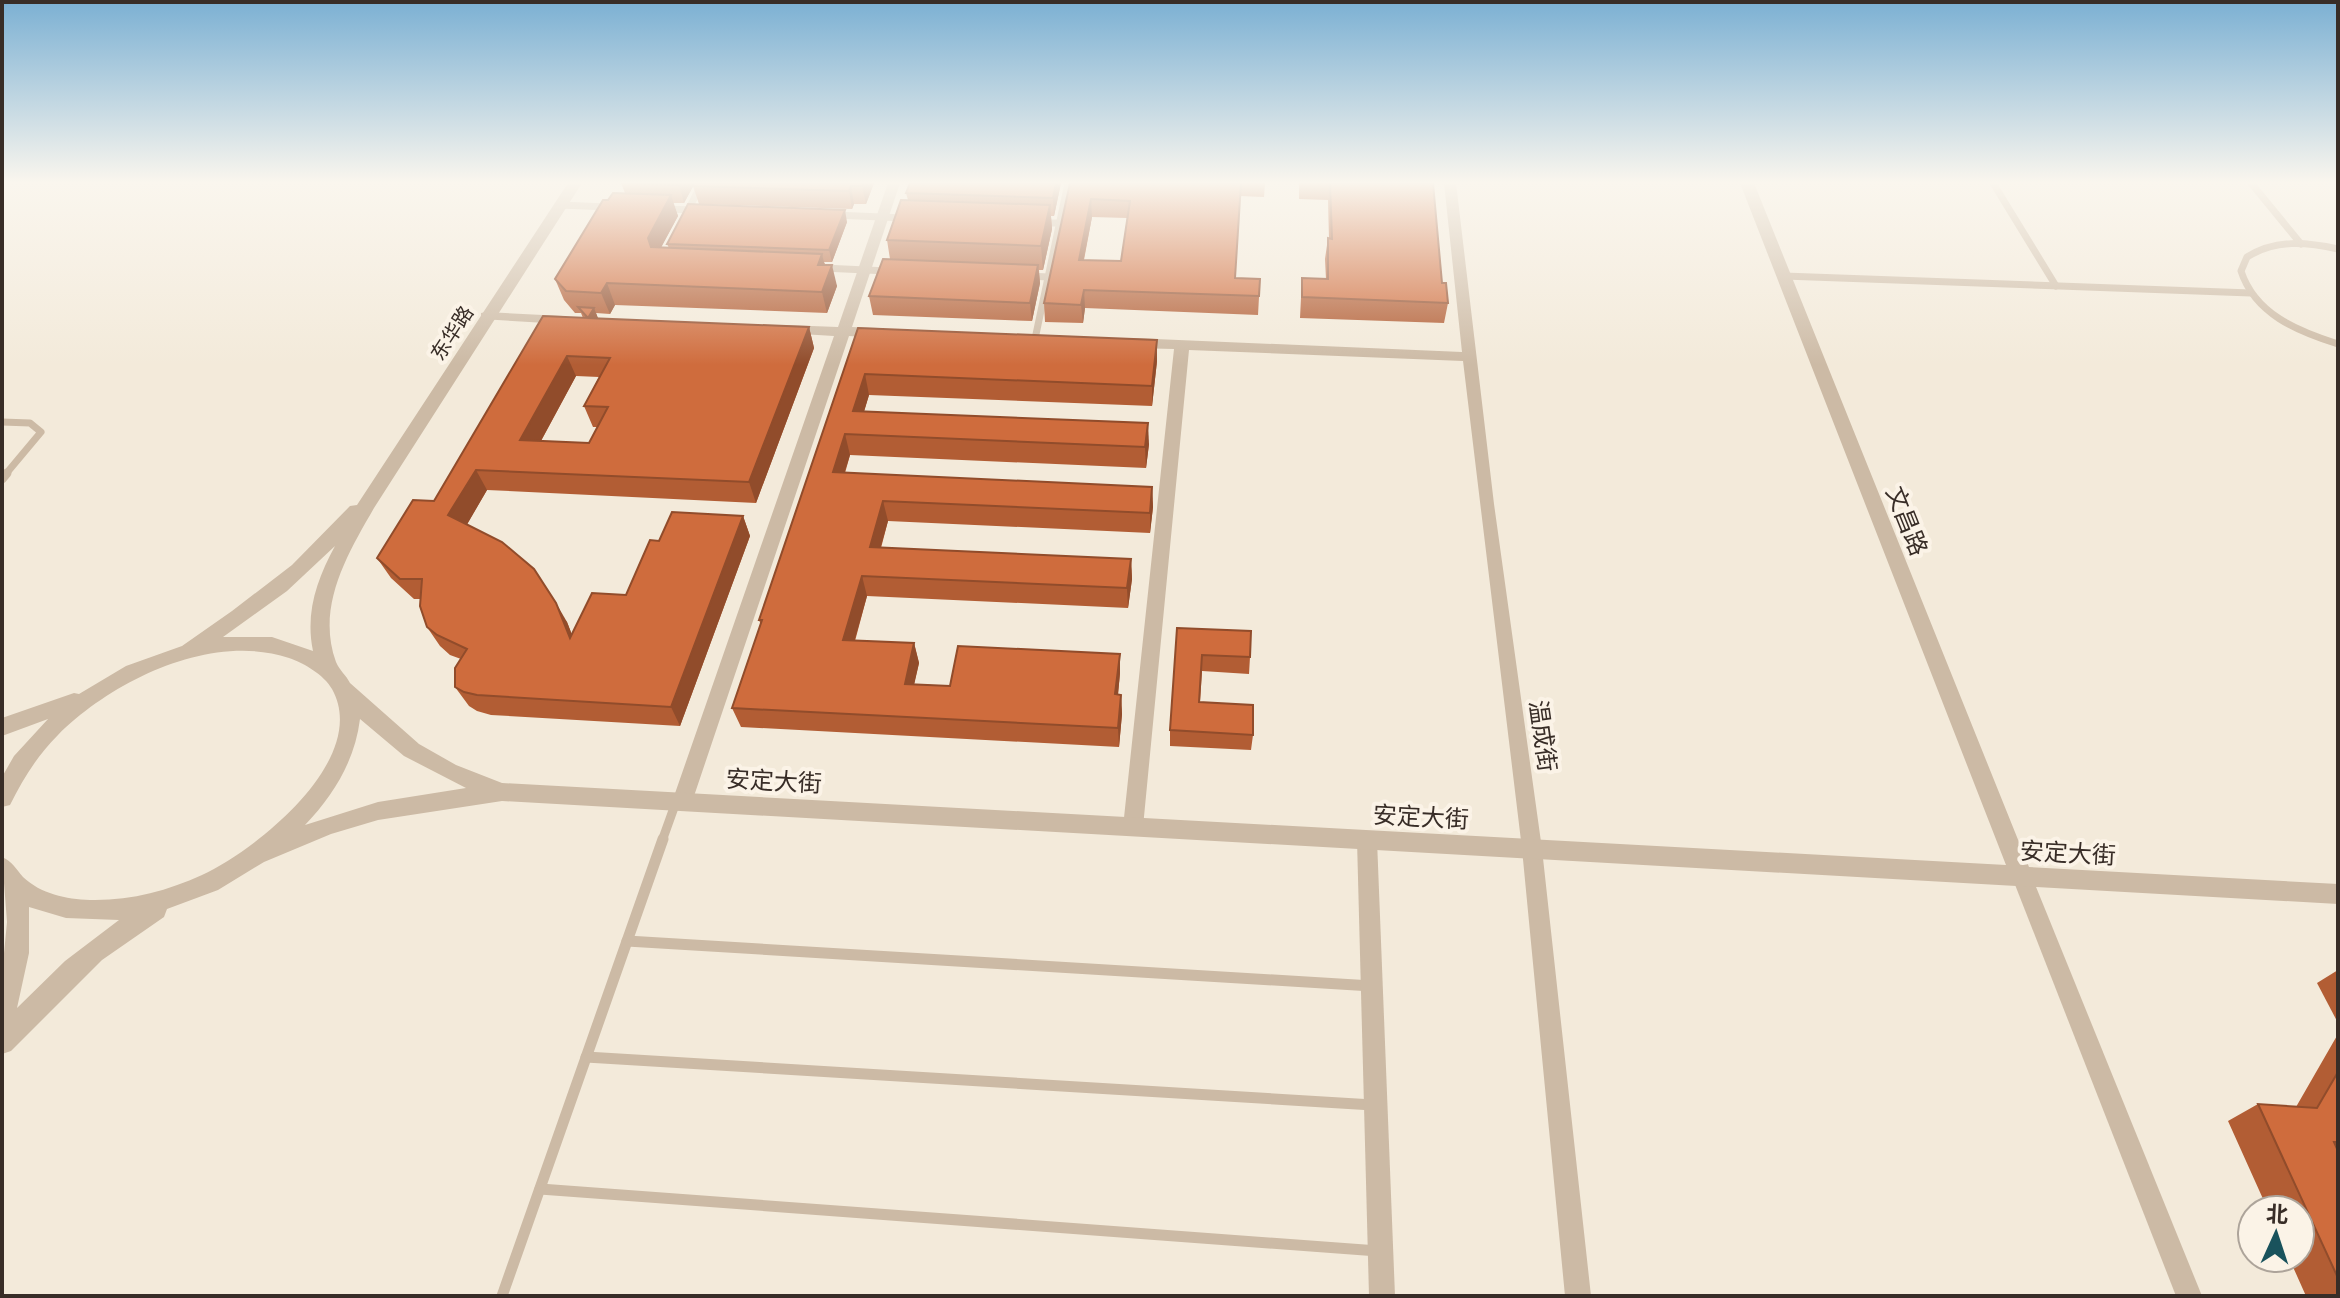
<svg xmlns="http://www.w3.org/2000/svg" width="2340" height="1298" viewBox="0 0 2340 1298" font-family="Cabin,'Noto Sans SC',sans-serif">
<rect width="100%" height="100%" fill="#f3eada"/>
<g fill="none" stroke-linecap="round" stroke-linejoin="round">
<g stroke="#ccbaa5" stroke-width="7">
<path d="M1993 183 2056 286"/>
<path d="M2251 183 2301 244"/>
<path d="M560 205 608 207"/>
<path d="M663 209 696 210"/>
<path d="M687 212 702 183"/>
<path d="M835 215 904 218"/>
<path d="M1039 223H1059"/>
<path d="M2338 249C2306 242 2276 239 2247 257L2241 271C2255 314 2297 331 2338 344"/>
<path d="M823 268 888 271"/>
<path d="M1030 276 1048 277"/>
<path d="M1784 276 2251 293"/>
<path d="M1035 339 1068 183"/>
<path d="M2 422 30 423 41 432 5 475"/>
</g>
<g stroke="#ccbaa5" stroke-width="9">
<path d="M2 479 7 473"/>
<path d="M662 841 676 802"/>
</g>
<g stroke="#ccbaa5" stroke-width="11">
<path d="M627 941 1372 986"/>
<path d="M586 1057 1373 1105"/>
<path d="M540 1189 1378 1251"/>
<path d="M502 1296 663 839"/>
</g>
<g fill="#ccbaa5" fill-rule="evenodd">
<path d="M888 183H900L852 327 879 328 886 333 879 338 849 336 692 802 689 808 682 810 675 808 672 802 834 336 785 333 778 329 785 325 838 327Z"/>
<path d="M1444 183H1456L1494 504 1542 849 1591 1296H1565L1522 849 1463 361 1189 350 1143 827 1140 833 1133 836 1126 833 1123 827 1174 349 1132 348 1125 343 1132 338 1462 352Z"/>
<path d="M486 312 563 316 570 320 563 324 481 319V313Z"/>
<path d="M1367 831 1374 834 1377 840 1395 1296H1369L1357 840 1360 834Z"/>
<path d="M2022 868 2029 871 2032 877 2202 1296H2176L2012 877 2015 871Z"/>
</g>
<path fill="#ccbaa5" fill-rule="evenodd" d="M568 183H582L374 508C347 555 316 607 336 662 340 671 346 675 350 683L419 744 456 765 502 783 2006 865 1740 183H1754L2029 867 2338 884V904L502 801 378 820 331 834 264 862 218 890 167 909 164 917 102 960 11 1051 2 1054V974L7 922 2 857C12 861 16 869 23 877 41 894 66 899 90 900 129 901 167 891 202 875 256 850 371 759 332 689 324 675 304 663 289 658 211 632 112 681 58 735 37 756 23 779 10 805L2 807V777L14 756 48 719 2 736V718L74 693 79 694 126 666 182 646 232 611 292 565 350 506 357 505ZM335 546C317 579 305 613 313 651L272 637H223L287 591ZM360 719 404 756 466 788 378 802 305 825C334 795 355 760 360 719ZM29 907 66 918 119 920 65 961 17 1008 29 953Z"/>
</g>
<g fill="#b25d34" fill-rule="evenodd">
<path d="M621 183H874L866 204H854L852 209 699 204 693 186 684 203H673L678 216 661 247 669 248 667 244 847 222 832 262H824L837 286 827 313 615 305 610 314 596 313 598 319 809 327 814 348 756 503 487 490 467 524 567 622 572 635 626 595 659 541 743 516 750 536 680 726 491 715 477 711 469 706 455 687 461 659 450 655 440 646 427 627 421 599H414L391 578 377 558 434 501 583 318 581 313H575L564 300 555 279 608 200 625 193ZM576 376 599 377 584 406 593 427H598L589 443 541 441Z"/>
<path d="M1061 183 1054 216H1051L1052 229 1043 270H1039L1040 283 1032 321 873 315 869 296 890 259 887 240 908 200 906 193Z"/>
<path d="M1070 183H1265L1264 197 1240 196 1235 278 1260 279 1258 315 1085 308 1083 323 1045 322 1044 303ZM1092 217 1127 218 1121 261 1084 260Z"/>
<path d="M1299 183H1433L1442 283 1448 303 1444 323 1300 318 1302 278 1326 279 1325 259 1328 238 1329 239 1328 200 1299 199Z"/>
<path d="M858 328 1157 340V361L1152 406 869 395 864 411 1149 444 1146 468 850 455 845 473 1152 487 1153 507 1150 533 888 521 881 548 1131 559 1132 579 1128 608 867 596 855 641 914 643 919 663 914 684 950 686 1120 673 1118 695H1121L1122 714 1119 747 741 727 732 708 761 625 759 620Z"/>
<path d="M1177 628 1250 657 1249 674 1202 671 1200 702 1253 735 1251 750 1170 746V730Z"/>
<path d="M2338 970V1023L2317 983Z"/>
<path d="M2338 1034V1296H2306L2289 1258H2300V1210H2268L2228 1121 2258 1104 2296 1107Z"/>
</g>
<g fill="#914c2b">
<path d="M680 183H695L684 203 679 185Z"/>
<path d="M864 183H874L866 204 862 186Z"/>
<path d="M1056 183H1061L1054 216 1053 198Z"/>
<path d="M851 186 854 204 852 209 849 191Z"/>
<path d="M671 195 678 216 655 259 648 238Z"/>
<path d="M1091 199 1092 217 1080 278 1079 260Z"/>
<path d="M1050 205 1052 229 1043 270 1041 246Z"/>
<path d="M845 210 847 222 832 262 829 250Z"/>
<path d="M822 254 827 275 818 265Z"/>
<path d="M832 265 837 286 827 313 822 292Z"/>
<path d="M1038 265 1040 283 1032 321 1030 303Z"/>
<path d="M607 283 615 305 610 314 601 293Z"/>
<path d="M1084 290 1085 308 1083 323 1081 305Z"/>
<path d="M594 308 602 328 588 318Z"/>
<path d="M809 327 814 348 756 503 749 482Z"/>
<path d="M1157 340V361L1152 406V386Z"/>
<path d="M567 356 576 376 530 461 520 440Z"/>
<path d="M865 374 869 395 858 432 853 411Z"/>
<path d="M1148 423 1149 444 1146 468 1145 447Z"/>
<path d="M845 434 850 455 838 493 833 472Z"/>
<path d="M476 470 487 490 461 535 448 515Z"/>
<path d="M1152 487 1153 507 1150 533V513Z"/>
<path d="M883 501 888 521 875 567 870 547Z"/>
<path d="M743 516 750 536 680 726 671 707Z"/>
<path d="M1131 559 1132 579 1128 608 1127 588Z"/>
<path d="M862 576 867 596 849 660 843 640Z"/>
<path d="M556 603 567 622 581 658 570 638Z"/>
<path d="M914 643 919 663 910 703 905 684Z"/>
<path d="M1120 654V673L1116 714 1115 694Z"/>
<path d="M1121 695 1122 714 1119 747 1118 728Z"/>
</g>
<g fill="#cf6c3d" stroke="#914c2b" stroke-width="2" fill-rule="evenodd">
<path d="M621 183H680L679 185Z"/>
<path d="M694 183H864L862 186H851L849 191 693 186Z"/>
<path d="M910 183H1056L1053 198 906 193Z"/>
<path d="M1070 183H1241L1235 278 1260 279 1259 296 1084 290 1081 305 1044 303ZM1091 199 1130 201 1121 261 1079 260Z"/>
<path d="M1330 183H1433L1442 283H1446L1448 303 1302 297V278L1328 279V238L1332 239Z"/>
<path d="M613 193 671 195 648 238 651 247 822 254 818 265H832L822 292 607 283 601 293 566 291 555 279 603 200H608Z"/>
<path d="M901 200 1050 205 1041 246 887 240Z"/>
<path d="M688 204 845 210 829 250 667 244Z"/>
<path d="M883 259 1038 265 1030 303 869 296Z"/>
<path d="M578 307 594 308 588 318 809 327 749 482 476 470 448 515 502 542 534 569 556 603 570 638 592 593 626 595 650 540 659 541 672 512 743 516 671 707 477 695 464 692 455 687V668L467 649 437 635 427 627 420 606 422 579H400L377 558 413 500 434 501 543 316 588 318ZM567 356 610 358 584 406 608 407 589 443 520 440Z"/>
<path d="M858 328 1157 340 1152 386 865 374 853 411 1148 423 1145 447 845 434 833 472 1152 487 1150 513 883 501 870 547 1131 559 1127 588 862 576 843 640 914 643 905 684 950 686 958 646 1120 654 1115 694 1121 695 1118 728 732 708 762 620H759Z"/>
<path d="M1177 628 1251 631 1250 657 1202 655 1199 702 1253 705V735L1170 730Z"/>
<path d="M2338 1072V1142H2334L2338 1151V1278L2258 1104 2317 1108Z"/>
</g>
<linearGradient id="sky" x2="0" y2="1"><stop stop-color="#7bb0d3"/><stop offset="0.5" stop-color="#faf6ee"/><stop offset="1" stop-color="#faf6ee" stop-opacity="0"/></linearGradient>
<rect width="2340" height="365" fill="url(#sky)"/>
<g text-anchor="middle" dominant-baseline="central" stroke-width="8" stroke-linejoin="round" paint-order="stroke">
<g font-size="20" fill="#382d27" stroke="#fbf3e7">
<text transform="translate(452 333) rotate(-57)">东华路</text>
</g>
<g font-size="24" fill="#382d27" stroke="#fbf3e7">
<text transform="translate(1907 521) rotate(68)">文昌路</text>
<text transform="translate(1543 736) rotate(82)">温成街</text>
<text transform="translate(774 781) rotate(3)">安定大街</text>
<text transform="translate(1421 817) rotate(3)">安定大街</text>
<text transform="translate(2068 853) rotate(3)">安定大街</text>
</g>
</g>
<rect width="2340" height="1298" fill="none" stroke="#382d27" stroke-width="8"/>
<g transform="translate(2276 1234) rotate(3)"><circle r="38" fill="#fbf3e7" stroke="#ada49a" stroke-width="2"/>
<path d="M0-6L14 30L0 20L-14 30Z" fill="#19525c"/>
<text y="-12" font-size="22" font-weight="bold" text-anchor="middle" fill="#382d27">北</text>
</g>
</svg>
